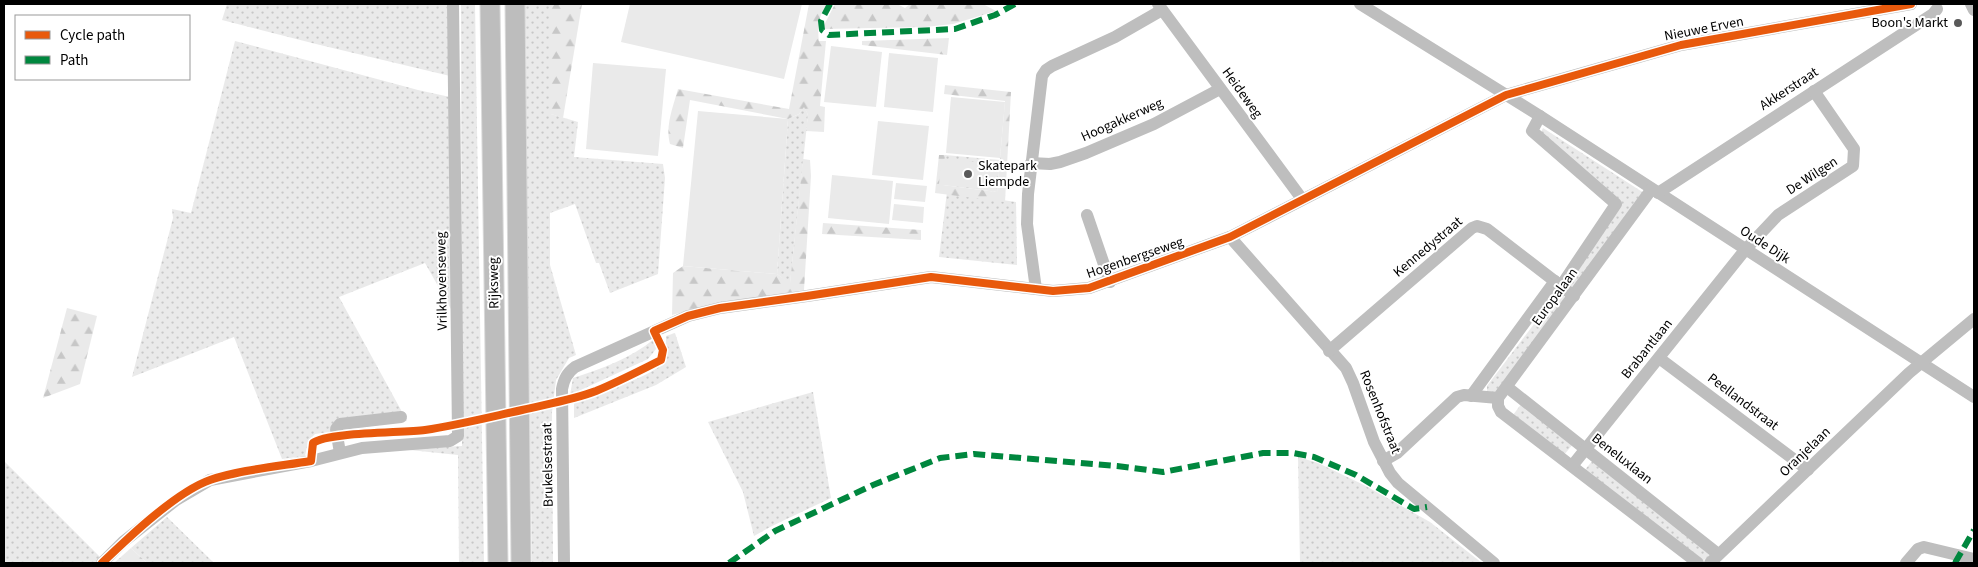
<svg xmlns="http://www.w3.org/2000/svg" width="1978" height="567" viewBox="0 0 1978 567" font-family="'Source Sans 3',sans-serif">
<defs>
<pattern id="grass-dots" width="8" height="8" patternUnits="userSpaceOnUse" patternTransform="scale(1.25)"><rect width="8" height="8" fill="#eaeaea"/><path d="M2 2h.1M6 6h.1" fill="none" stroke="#c7c7c7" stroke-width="1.8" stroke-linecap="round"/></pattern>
<pattern id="forest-firs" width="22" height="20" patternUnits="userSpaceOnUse" patternTransform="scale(1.25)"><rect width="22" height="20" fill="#eaeaea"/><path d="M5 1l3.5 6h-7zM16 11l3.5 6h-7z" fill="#c7c7c7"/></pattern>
</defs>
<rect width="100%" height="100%" fill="#fff"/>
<g fill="url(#grass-dots)">
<path d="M227 4H449L450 76 316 44 222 20Z"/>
<path d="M461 4H475L484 563H459L458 455 400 449 462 446Z"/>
<path d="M523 4H551V114L578 122 574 157 663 164 665 178 658 274 610 293 599 263H596L575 204 550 213V265L576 355 569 358 556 380 552 412 553 563H532Z"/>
<path d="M235 41 418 90 450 97 451 309 425 263 339 297 407 421 315 434 308 441 305 456 282 459 234 337 132 377 173 218 172 209 191 213Z"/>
<path d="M804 106 808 115 790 284 777 274 788 119 799 114Z"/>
<path d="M1543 128 1644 193 1576 288 1570 286 1568 282 1618 205 1541 132Z"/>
<path d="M945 155 1000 160 997 192 943 185Z"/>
<path d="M947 192 1016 202 1017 265 939 257Z"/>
<path d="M1560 294 1564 296 1566 300 1496 393 1487 392V386L1556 295Z"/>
<path d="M675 333 686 367 656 385 574 418V403C591 396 649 377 659 366 667 357 666 347 666 336Z"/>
<path d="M654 339 656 349 648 359 570 395 573 378C601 369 632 358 654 339Z"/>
<path d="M813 392 831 498 772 526 754 536 743 492 708 422Z"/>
<path d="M1522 403 1573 444 1564 455 1513 415Z"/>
<path d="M1298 457 1318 463 1364 485 1430 522 1482 563H1300Z"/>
<path d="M1593 460 1713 554 1707 559 1703 560 1584 471Z"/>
<path d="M4 461 101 558 95 563H4Z"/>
<path d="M167 517 214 563H147L131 548Z"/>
</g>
<g fill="url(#forest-firs)">
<path d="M551 4H582L563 118 551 114Z"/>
<path d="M809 4H827C819 15 817 27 819 41H826L820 106 825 107 824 132 806 131 808 115 804 107 799 114 788 119 690 100 683 148 670 144C665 126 673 107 678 89L789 109Z"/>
<path d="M835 4H897L905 8 910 4H983L996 11 953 24 925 27 822 29Z"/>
<path d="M949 38 947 55 862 45V41Z"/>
<path d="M945 85 1011 92 1005 202 935 193 939 155H945L943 185 997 192 1005 101 944 94Z"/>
<path d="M803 159 810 160 811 176 804 290 694 309 672 315 673 273 683 266 777 274 790 283Z"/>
<path d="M823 223 921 230V240L822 234Z"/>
<path d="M67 308 97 316 80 384 43 398Z"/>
<path d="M131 548 147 563H114Z"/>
</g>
<g fill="#eaeaea">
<path d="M630 4H802L784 79 621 42Z"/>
<path d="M831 46 882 52 876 107 824 102Z"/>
<path d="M889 53 938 58 933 112 884 107Z"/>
<path d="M593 63 666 69 658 156 586 149Z"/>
<path d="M951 97 1005 102 1000 158 946 153Z"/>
<path d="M698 111 788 119 777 274 683 266Z"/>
<path d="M878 121 929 126 923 180 872 175Z"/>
<path d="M941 159 997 164 995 191 939 184Z"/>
<path d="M832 175 893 181 889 224 828 218Z"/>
<path d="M896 183 927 186 925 202 894 199Z"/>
<path d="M894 204 924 207 923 223 892 220Z"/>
</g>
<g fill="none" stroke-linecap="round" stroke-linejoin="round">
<defs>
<g id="highway">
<path d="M490 4 498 563"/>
<path d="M515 4 521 563"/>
</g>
</defs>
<use href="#highway" stroke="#dbdbdb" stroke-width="21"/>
<g stroke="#bebebe" stroke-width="12">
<path d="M1158 4 1302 199"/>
<path d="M1360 4 1540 116 1974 397"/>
<path d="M1971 4 1974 10"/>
<path d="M1540 116 1532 131 1616 204 1561 286"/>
<path d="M1031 163 1050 164 1060 162 1086 153 1154 124 1220 89"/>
<path d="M1658 193 1933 14 1937 9"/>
<path d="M1087 215 1110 282"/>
<path d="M1230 237 1346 368 1353 383 1374 442 1390 473 1398 483 1494 563"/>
<path d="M1036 289 1027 224 1028 194 1042 76 1046 70 1052 66 1115 37 1162 10"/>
<path d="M1329 351 1472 228 1477 226 1487 229 1574 296"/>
<path d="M1659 358 1808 470"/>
<path d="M1507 387 1718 554"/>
<path d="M1471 396 1555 281"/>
<path d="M1498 398V406L1501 412 1698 563"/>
<path d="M340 453 336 429 340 424 401 417"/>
<path d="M1383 461 1397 453 1457 397 1464 395 1498 398 1651 190"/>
<path d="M1572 466 1745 250 1778 215 1853 166 1854 149 1814 91"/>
<path d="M102 563 123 542 176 500 210 480 311 461 362 448 450 441 458 436 453 4"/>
<path d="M564 563 562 389C564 379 567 373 575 367L688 316 720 308 807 296 931 277 1053 291 1089 288 1230 237 1506 95 1681 45 1911 4"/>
<path d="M1710 563 1909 373 1974 319"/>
<path d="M1906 563 1918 549 1924 547 1974 559"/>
</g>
<use href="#highway" stroke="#bdbdbd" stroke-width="19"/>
<g stroke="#00873e" stroke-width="6" stroke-dasharray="12 6" stroke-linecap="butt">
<path d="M830 4 821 21 822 30 829 35 955 29 995 15 1015 4"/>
<path d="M729 563 775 531 873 485 940 458 974 454 1117 466 1163 472 1263 453H1293L1314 457 1356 475 1414 509 1427 507"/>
<path d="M1955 563 1974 530"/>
</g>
<defs>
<path id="cycleway" d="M102 563C128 538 176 492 210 480 238 470 281 466 311 461L313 443C327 432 402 433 425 430 458 425 490 417 522 410 547 404 572 400 596 391 618 382 639 371 661 360L663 350 654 331 688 316 720 308 807 296 931 277 1053 291 1089 288 1230 237 1506 95 1681 45 1911 4"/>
</defs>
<use href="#cycleway" stroke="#fff" stroke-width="11"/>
<use href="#cycleway" stroke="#e8590c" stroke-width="8"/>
</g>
<g fill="#595959" stroke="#fff" stroke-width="2">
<circle cx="1958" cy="23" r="5"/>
<circle cx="968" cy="174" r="5"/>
</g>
<g text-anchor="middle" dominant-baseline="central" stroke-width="4" stroke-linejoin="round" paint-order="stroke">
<g font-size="14" fill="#000" stroke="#fff" text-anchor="end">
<text x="1948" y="23">Boon's Markt</text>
<text x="978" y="166" text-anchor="start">Skatepark<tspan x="978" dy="16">Liempde</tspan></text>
</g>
<g font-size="14" fill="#000" stroke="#fff">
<text transform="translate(1704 29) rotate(-11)">Nieuwe Erven</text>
<text transform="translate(1789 89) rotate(-33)">Akkerstraat</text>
<text transform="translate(1242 93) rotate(54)">Heideweg</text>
<text transform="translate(1122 120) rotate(-24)">Hoogakkerweg</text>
<text transform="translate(1812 176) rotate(-33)">De Wilgen</text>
<text transform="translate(1765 245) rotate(33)">Oude Dijk</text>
<text transform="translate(1428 247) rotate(-40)">Kennedystraat</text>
<text transform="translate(1135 258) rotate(-19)">Hogenbergseweg</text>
<text transform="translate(442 281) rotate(-91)">Vrilkhovenseweg</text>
<text transform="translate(494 283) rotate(-91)">Rijksweg</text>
<text transform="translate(1555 297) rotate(-54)">Europalaan</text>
<text transform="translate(1647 349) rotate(-51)">Brabantlaan</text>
<text transform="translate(1743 402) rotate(37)">Peellandstraat</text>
<text transform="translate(1380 412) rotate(68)">Rosenhofstraat</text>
<text transform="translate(1805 452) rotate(-44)">Oranjelaan</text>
<text transform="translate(1622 459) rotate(38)">Beneluxlaan</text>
<text transform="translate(548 465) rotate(-91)">Brukelsestraat</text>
</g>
</g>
<rect width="1978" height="567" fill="none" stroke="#000000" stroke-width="10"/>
<rect x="15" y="15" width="175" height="65" fill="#ffffff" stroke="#999999"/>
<rect x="25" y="31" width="25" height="8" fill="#e8590c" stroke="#999999"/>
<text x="60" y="40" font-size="15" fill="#000000">Cycle path</text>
<rect x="25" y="56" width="25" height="8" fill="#00873e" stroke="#999999"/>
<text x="60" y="65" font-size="15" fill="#000000">Path</text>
</svg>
